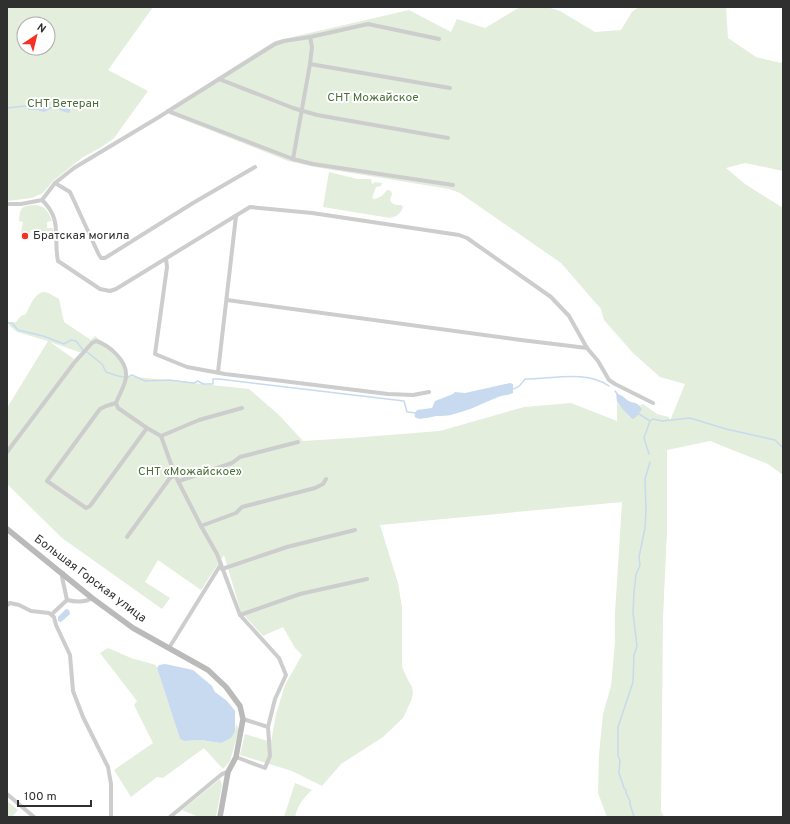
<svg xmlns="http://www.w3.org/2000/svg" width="790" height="824" viewBox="0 0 790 824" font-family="Overpass,sans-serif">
<rect width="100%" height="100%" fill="#fff"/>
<g fill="#e3eedc" fill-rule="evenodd">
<path d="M7 7H153L108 70 148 91 114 138 100 148 83 157 53 181 43 193 32 198 7 201ZM24 24H48V48H24Z"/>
<path d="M520 7H547L560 11 595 32 621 30 632 12 639 7H726L728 38 756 57 781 63 783 61V171L745 163 726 168 745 184 783 208V475L768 464 710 441 667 450V530L663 618 661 811 664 817H607L598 793 599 755 603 714 611 686 615 642V613L622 502 380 525 398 583 402 607V667L408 680 412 687 413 693 411 701 403 718 383 737 341 764 322 786 292 771 240 755 245 734 271 742 276 714 285 685 302 655 295 648 283 627 263 636 241 612 224 555 201 590 158 560 145 582 170 598 162 609 62 538 7 484V408L48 341 17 332 9 325 10 323 16 322 21 316 26 314C29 308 35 292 44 292 49 292 55 297 59 299L64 322 91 340 95 336 118 354 127 376 249 389 279 415 303 441 351 438 440 431 524 407 571 403 617 421V403L624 409 629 417 642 409 640 405 643 404 657 414 669 417 670 421 685 384 660 377 633 353 604 320 601 309 561 263 460 193 449 189 315 167 288 161 169 114 166 110 275 41 409 10 451 32 457 19 485 28ZM50 342 79 352H81L74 359Z"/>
<path d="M329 172 357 179H371L372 184 375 182 382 183 381 186 376 187 372 198 375 199 382 196 387 190 391 191 392 194 390 200C393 205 395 205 401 205L403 207C400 214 398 216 390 218L323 207Z"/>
<path d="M37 205C46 207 49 213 52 221L47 222V228H53V232L31 230 28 240 20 238 23 222 19 221C20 205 23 206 37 205Z"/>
<path d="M108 648 131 658 156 665 180 739 184 741 201 740 221 743 235 731 236 724 239 729 235 743 230 761 223 769 204 748 163 778 157 777 131 797 114 770 153 743 134 705 137 701 100 653Z"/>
<path d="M220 779 222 785 216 817H199L182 810Z"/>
<path d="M295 783 312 790C303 798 298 805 295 817H284Z"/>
<path d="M7 801 18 810 12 817H7Z"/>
</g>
<g fill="#c7daef">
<path d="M32 103H35L39 109 43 107H51V109L44 112 37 110H28V106H31Z"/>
<path d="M66 104 70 106V112L68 113 59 110V107Z"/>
<path d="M510 383 513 384V393C509 395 505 395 501 396 485 402 471 410 454 414 448 416 442 416 436 416 431 417 407 424 417 410L432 408 435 401 453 394 455 392 465 393Z"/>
<path d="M616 394C623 394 625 400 631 402 636 403 639 404 642 409L637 416 633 419C630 418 618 404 617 401 616 399 617 396 616 394Z"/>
<path d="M66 609 69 610 70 614 61 622 58 621V617Z"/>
<path d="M165 664 193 670 212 686 215 692 227 701 235 711V731L231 738 221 743 201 740 184 741 180 739 157 668 159 665Z"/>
</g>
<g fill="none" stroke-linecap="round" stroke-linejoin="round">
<g stroke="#c7daef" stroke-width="1.5">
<path d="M7 108 25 106 29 107"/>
<path d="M50 108 60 107"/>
<path d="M7 323H12L18 330 43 336 64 344 71 340 76 341 83 350"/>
<path d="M87 352 102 364 106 372 118 376 124 377"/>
<path d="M128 377 132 375 145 381 169 380 194 383 198 381 203 384H213V379H219L404 401 407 412 416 413"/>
<path d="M512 389C519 388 521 384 525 379 553 379 586 370 609 386"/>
<path d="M615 391 618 395"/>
<path d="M639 414 650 421 653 419 662 421 690 418 726 429 775 440 783 448"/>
<path d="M649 454 644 438 650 421"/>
<path d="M634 817 630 804V801L626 793V790L624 788 619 773 620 760 618 756V727L633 682 634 655 637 646 633 613 634 592 636 575 640 565 639 557 645 528 646 510 645 479 650 462"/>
</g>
<g stroke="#cdcdcd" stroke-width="4">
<path d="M310 64 450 88"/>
<path d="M219 79 293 108 317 115 448 138"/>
<path d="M168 111 293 159 313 164 453 185"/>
<path d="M293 159 310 64 312 47 310 37"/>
<path d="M55 183 70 192 99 255 101 258H105L193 203 255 167"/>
<path d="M42 200C63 220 53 237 58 261L100 289 110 291 116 289 250 207 312 213 459 235 467 238 551 297 569 316 587 348 598 361 609 380 615 384 653 403"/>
<path d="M7 204H21L42 200 55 183 74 168 159 117 275 44 284 41 310 37 368 24 439 39"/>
<path d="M166 259 167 267 155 354 187 367 225 374 388 394 413 395 429 392"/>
<path d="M227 300 521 340 587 348"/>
<path d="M218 372 236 216"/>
<path d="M116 403 106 406 100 409 47 481 86 508 90 506 147 428"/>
<path d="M161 436 199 420 242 408"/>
<path d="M7 452 74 363 92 343 96 341C109 345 128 361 126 377 125 386 119 395 116 403L118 408 147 428 161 436 175 475 201 526 217 554 240 615 279 658 286 675 275 699 268 727 270 756 265 768 236 757"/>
<path d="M179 481 232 463 240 457 298 442"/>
<path d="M201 526 236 513 242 507 315 488 323 484 326 479"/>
<path d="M127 537 170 478 175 475"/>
<path d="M222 569 287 547 355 530"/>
<path d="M63 573 62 577 67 600"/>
<path d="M67 600C75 602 84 603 92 598"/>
<path d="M7 605 10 603 19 605 31 611 49 613 54 617 56 625 70 655 73 691 83 717 108 767 111 784V817"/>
<path d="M52 614 67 600"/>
<path d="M240 615 300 594 367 579"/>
<path d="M169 648 221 564"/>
<path d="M243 719 268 727"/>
<path d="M7 794 34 817"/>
<path d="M170 817 222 774 228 772"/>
</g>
<path stroke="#bababa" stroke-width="5.5" d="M7 529 92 598 133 628 208 670 226 687 240 706 243 719 236 757 228 772 220 817"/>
</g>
<circle fill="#f63022" stroke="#fff" stroke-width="1.5" cx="25" cy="236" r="4"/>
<g text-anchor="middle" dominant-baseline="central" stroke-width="4" stroke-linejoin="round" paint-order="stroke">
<g font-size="12" fill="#4b7038" stroke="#fff">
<text x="373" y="98">СНТ Можайское</text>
<text x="63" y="104">СНТ Ветеран</text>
<text x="190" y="472">СНТ «Можайское»</text>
</g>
<g font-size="12" fill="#303030" stroke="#fff" text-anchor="start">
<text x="33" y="236">Братская могила</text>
</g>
<g font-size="12" fill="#303030" stroke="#fff">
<text transform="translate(90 579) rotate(37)">Большая Горская улица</text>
</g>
</g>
<rect width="790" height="824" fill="none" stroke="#303030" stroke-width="16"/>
<g transform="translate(36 36) rotate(35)"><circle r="19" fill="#ffffff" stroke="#acacac"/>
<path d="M0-3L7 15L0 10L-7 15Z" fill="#f63022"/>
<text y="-6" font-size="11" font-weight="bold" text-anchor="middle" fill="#303030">N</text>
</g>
<path d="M18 800v6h73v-6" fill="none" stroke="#303030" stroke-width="2"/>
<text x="24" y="800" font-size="12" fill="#303030" stroke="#ffffff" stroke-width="3" paint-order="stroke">100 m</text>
</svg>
